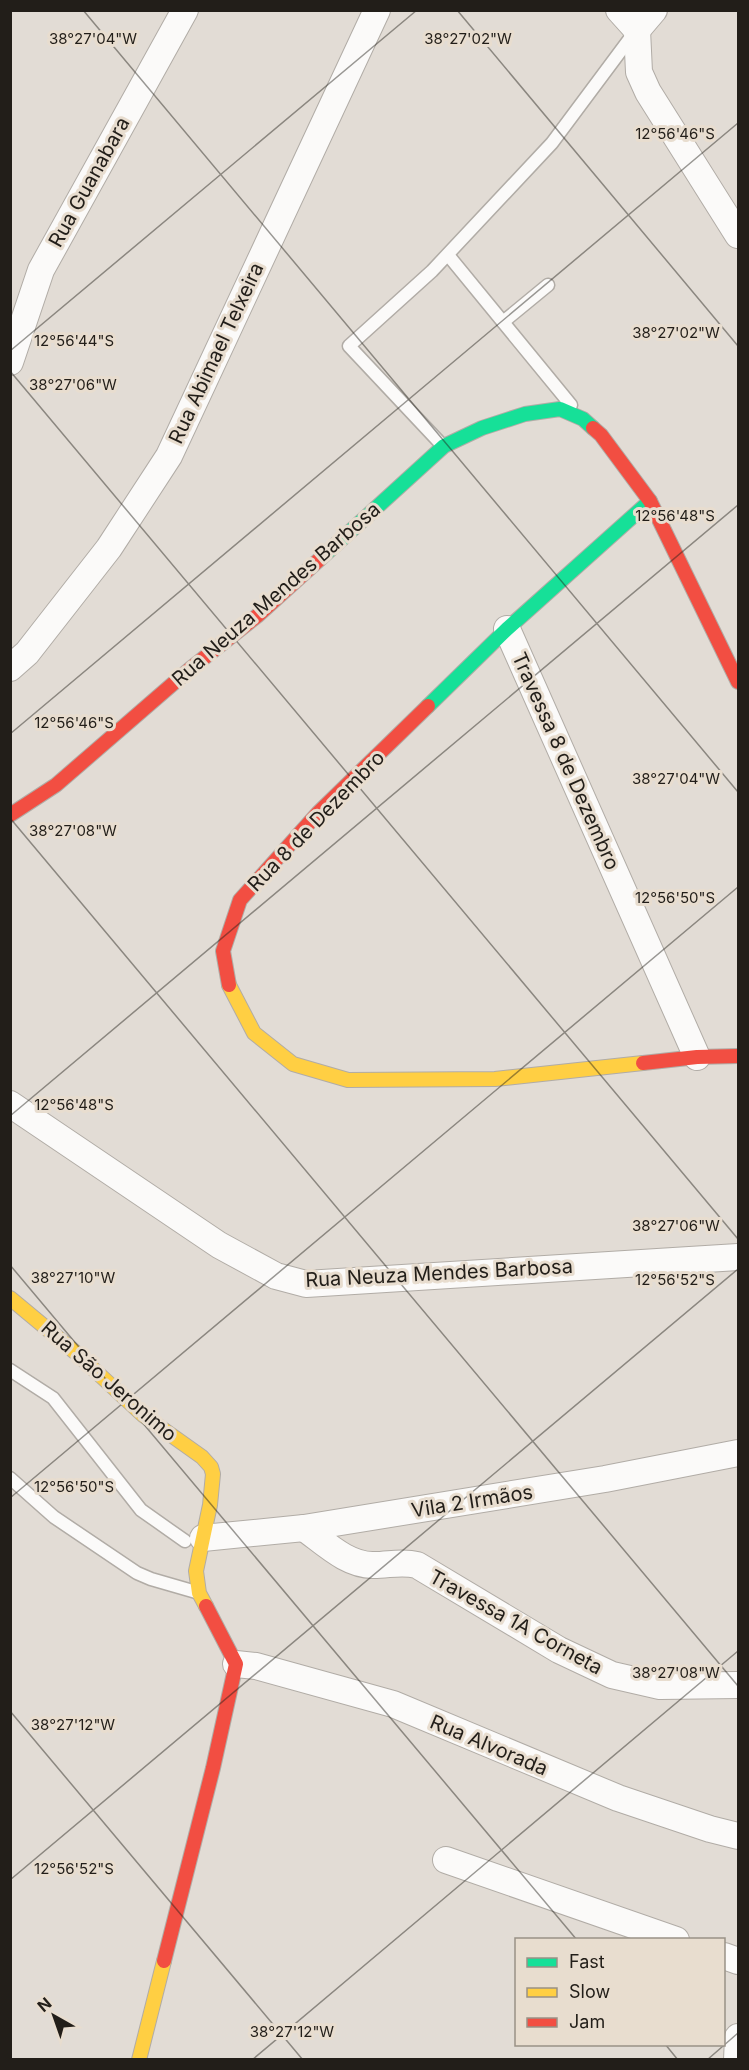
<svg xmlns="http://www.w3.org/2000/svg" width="749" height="2070" viewBox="0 0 749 2070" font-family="Inter,sans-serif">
<rect width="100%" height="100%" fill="#e2dcd5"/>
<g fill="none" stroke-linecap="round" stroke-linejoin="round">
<defs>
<g id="lane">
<path d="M448 255 571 405"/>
<path d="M503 322 548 285"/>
<path d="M442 445 349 346 432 271 552 143 634 33"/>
<path d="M10 1370 53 1398 141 1510 185 1541"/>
<path d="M10 1478 54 1517 137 1573 151 1579 196 1592"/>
</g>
<g id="street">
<path d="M619 10 637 30"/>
<path d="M637 30 639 72 648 92 738 235"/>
<path d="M637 30 654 10"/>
<path d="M10 362 41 270 185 10"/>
<path d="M507 629 697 1057"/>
<path d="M10 668 27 653 109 548 169 456 377 10"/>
<path d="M10 1104 219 1245 276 1276 306 1284 738 1257"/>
<path d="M304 1528C325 1543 348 1566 374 1565 389 1565 402 1561 417 1565L559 1650 612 1675 660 1686 738 1685"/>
<path d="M203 1538 304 1528 605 1479 738 1453"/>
<path d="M236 1664 256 1666 393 1704 618 1798 710 1829 738 1836"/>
<path d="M446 1860 676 1940"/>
<path d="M724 1956 738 1961"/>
<path d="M737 2060 738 2037"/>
</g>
<g id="fast">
<path d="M321 558 444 446 482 428 525 414 560 409 583 419 593 428"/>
<path d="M428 706 507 629 650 501"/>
</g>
<g id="slow">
<path d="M229 985 254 1033 293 1064 348 1080 495 1079 643 1063"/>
<path d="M10 1298 75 1352 143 1415 202 1457 211 1467 213 1474 210 1505 196 1571 199 1593 206 1606"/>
<path d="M139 2060 164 1961"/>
</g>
<g id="jam">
<path d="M593 428 601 435 650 501 738 682"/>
<path d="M10 815 56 785 190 669 257 616 321 558"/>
<path d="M229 985 223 951 240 900 318 813 428 706"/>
<path d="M643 1063 697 1057 738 1056"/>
<path d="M164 1961 213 1768 236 1664 206 1606"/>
</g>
</defs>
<use href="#lane" stroke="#b1aca6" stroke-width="15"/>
<use href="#street" stroke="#b1aca6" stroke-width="28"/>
<use href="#fast" stroke="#b1aca6" stroke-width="16"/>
<use href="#slow" stroke="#b1aca6" stroke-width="16"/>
<use href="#jam" stroke="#b1aca6" stroke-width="16"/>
<use href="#lane" stroke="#fbfaf9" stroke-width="12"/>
<use href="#street" stroke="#fbfaf9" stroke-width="26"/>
<use href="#fast" stroke="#16e098" stroke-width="14"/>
<use href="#slow" stroke="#ffcf43" stroke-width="14"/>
<use href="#jam" stroke="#f24e42" stroke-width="14"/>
</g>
<path fill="none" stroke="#221e19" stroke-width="1.5" stroke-opacity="0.45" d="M83 10 738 792M457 10 738 346M10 351 417 10M10 371 738 1239M10 734 738 123M10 818 738 1686M10 1116 738 505M10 1265 577 1940M10 1498 738 887M10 1711 303 2060M10 1880 738 1269M665 2044 678 2060M252 2060 738 1651M707 2060 738 2033"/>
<g text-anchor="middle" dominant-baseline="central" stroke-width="6" stroke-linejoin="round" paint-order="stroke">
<g font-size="20" fill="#221e19" stroke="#e8ddcf">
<text transform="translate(89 182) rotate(-61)">Rua Guanabara</text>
<text transform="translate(216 353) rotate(-65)">Rua Abimael Telxeira</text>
<text transform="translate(276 594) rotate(-41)">Rua Neuza Mendes Barbosa</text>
<text transform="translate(566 761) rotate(66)">Travessa 8 de Dezembro</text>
<text transform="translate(316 821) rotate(-46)">Rua 8 de Dezembro</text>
<text transform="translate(439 1273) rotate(-3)">Rua Neuza Mendes Barbosa</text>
<text transform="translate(109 1381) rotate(41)">Rua São Jeronimo</text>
<text transform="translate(472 1501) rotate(-9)">Vila 2 Irmãos</text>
<text transform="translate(516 1622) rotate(29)">Travessa 1A Corneta</text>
<text transform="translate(489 1745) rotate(23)">Rua Alvorada</text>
</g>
</g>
<g font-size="15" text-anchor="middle" fill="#221e19" stroke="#e8ddcf" stroke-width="6" stroke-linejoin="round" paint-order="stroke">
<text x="468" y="44">38°27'02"W</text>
<text x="93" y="44">38°27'04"W</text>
<text x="675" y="139">12°56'46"S</text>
<text x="676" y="338">38°27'02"W</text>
<text x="74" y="346">12°56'44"S</text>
<text x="73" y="390">38°27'06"W</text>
<text x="675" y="521">12°56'48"S</text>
<text x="74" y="728">12°56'46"S</text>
<text x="676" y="784">38°27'04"W</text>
<text x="73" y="836">38°27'08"W</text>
<text x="675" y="903">12°56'50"S</text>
<text x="74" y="1110">12°56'48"S</text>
<text x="676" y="1231">38°27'06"W</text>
<text x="73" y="1283">38°27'10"W</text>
<text x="675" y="1285">12°56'52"S</text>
<text x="74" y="1492">12°56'50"S</text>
<text x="676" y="1678">38°27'08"W</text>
<text x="73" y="1730">38°27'12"W</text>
<text x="74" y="1874">12°56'52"S</text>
<text x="292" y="2037">38°27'12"W</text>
</g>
<rect width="749" height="2070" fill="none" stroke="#221e19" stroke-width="24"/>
<rect x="515" y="1938" width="210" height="108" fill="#e8ddcf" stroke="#999186" stroke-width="1.5"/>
<rect x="527" y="1958" width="30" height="9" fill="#16e098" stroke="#999186" stroke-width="1.5"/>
<text x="569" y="1968" font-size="18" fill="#221e19">Fast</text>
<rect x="527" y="1988" width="30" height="9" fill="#ffcf43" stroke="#999186" stroke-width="1.5"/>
<text x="569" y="1998" font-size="18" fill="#221e19">Slow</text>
<rect x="527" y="2018" width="30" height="9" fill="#f24e42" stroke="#999186" stroke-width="1.5"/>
<text x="569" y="2028" font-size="18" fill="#221e19">Jam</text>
<g transform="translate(54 2016) rotate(320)" stroke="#e8ddcf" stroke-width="4.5" paint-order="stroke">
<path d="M0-4.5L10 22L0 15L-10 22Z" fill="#221e19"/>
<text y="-9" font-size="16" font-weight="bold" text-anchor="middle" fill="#221e19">N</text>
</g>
</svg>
